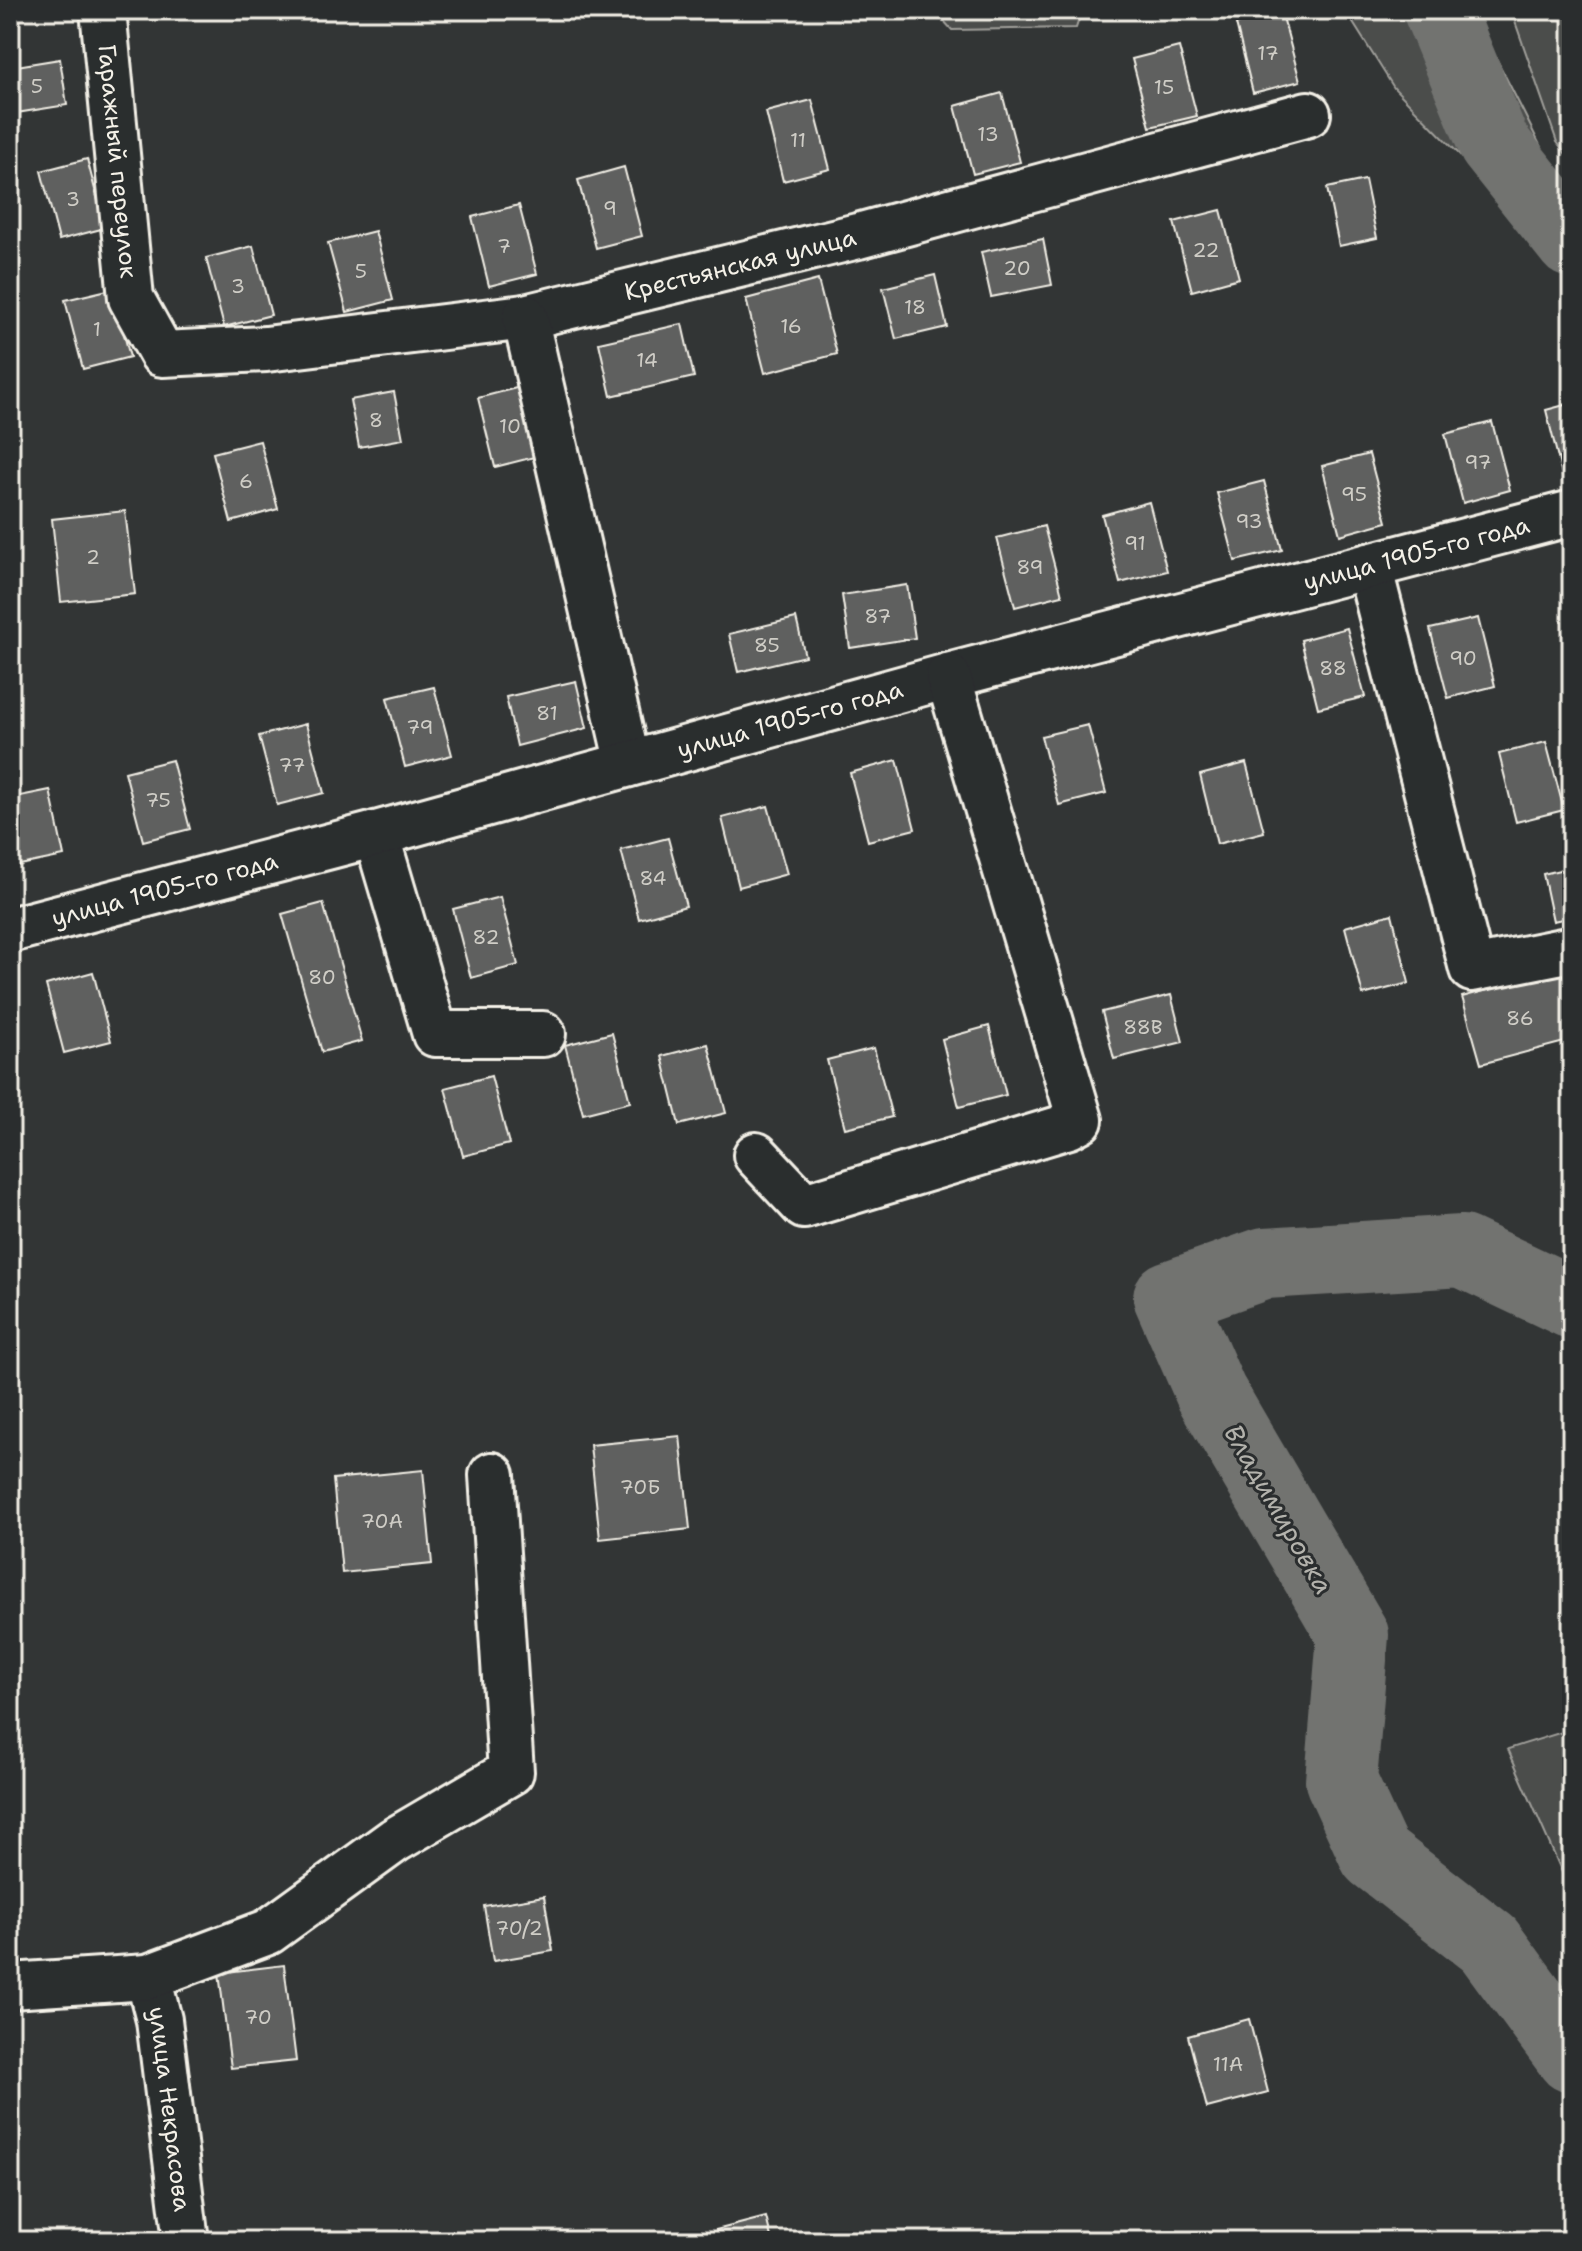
<svg xmlns="http://www.w3.org/2000/svg" width="1582" height="2251" viewBox="0 0 1582 2251" font-family="'Shantell Sans',sans-serif">
<rect width="100%" height="100%" fill="#323535"/>
<filter id="ink" filterUnits="userSpaceOnUse"><feTurbulence type="fractalNoise" baseFrequency=".0125" numOctaves="2"/><feDisplacementMap in="SourceGraphic" scale="16" xChannelSelector="R" yChannelSelector="G"/><feConvolveMatrix kernelMatrix="1 2 1 2 8 2 1 2 1" color-interpolation-filters="sRGB"/></filter>
<g filter="url(#ink)">
<g fill="#4b4d4c" stroke="#a09f9a" stroke-width="2">
<path d="M934 10H1082L1076 28 952 30Z"/>
<path d="M1345 10H1472L1553 171 1503 204 1460 155 1394 88Z"/>
<path d="M1511 10H1572V162L1557 142Z"/>
<path d="M1572 1729V1895L1508 1749Z"/>
</g>
<g fill="none" stroke-linecap="round" stroke-linejoin="round">
<g stroke="#727370" stroke-width="72">
<path d="M1439 10 1494 144 1572 242"/>
<path d="M1572 1303 1462 1251 1265 1263 1169 1297 1211 1393 1353 1635 1341 1781 1375 1855 1489 1944 1572 2057"/>
</g>
</g>
<g fill="#5f605f" stroke="#f4f1e8" stroke-width="2">
<path d="M1282 13 1300 81 1253 93 1236 24Z"/>
<path d="M1179 47 1197 116 1150 127 1132 59Z"/>
<path d="M60 59 67 105 10 114V67Z"/>
<path d="M1002 93 1020 162 973 174 955 106Z"/>
<path d="M812 100 830 169 783 181 766 112Z"/>
<path d="M87 159 105 228 59 240 41 171Z"/>
<path d="M624 167 642 236 596 248 578 180Z"/>
<path d="M1365 180 1377 238 1339 246 1327 188Z"/>
<path d="M519 205 537 274 489 286 472 217Z"/>
<path d="M1221 210 1239 278 1192 291 1174 222Z"/>
<path d="M375 231 393 300 347 312 328 243Z"/>
<path d="M1043 239 1052 285 991 297 981 252Z"/>
<path d="M253 246 271 315 224 327 206 258Z"/>
<path d="M935 275 947 327 896 339 883 288Z"/>
<path d="M818 280 837 354 765 373 746 299Z"/>
<path d="M112 289 130 357 83 369 65 300Z"/>
<path d="M682 324 694 377 611 396 599 343Z"/>
<path d="M524 386 542 455 495 467 478 398Z"/>
<path d="M394 392 403 439 359 447 350 400Z"/>
<path d="M1572 403V476L1563 478 1546 410Z"/>
<path d="M1492 422 1510 490 1463 503 1445 434Z"/>
<path d="M260 441 278 509 231 522 213 453Z"/>
<path d="M1369 454 1387 522 1340 535 1322 466Z"/>
<path d="M1264 481 1282 550 1235 561 1217 493Z"/>
<path d="M1149 502 1167 571 1120 583 1102 515Z"/>
<path d="M125 511 135 594 61 602 52 519Z"/>
<path d="M1044 526 1062 595 1015 607 997 538Z"/>
<path d="M907 585 915 638 850 648 842 595Z"/>
<path d="M796 618 805 656 738 672 729 634Z"/>
<path d="M1478 618 1495 686 1448 698 1430 629Z"/>
<path d="M1347 628 1365 697 1318 708 1301 640Z"/>
<path d="M576 681 587 728 517 746 506 697Z"/>
<path d="M434 687 452 755 405 767 387 698Z"/>
<path d="M306 724 324 793 277 805 259 736Z"/>
<path d="M1088 725 1106 793 1059 805 1041 736Z"/>
<path d="M1546 742 1564 810 1516 822 1499 754Z"/>
<path d="M172 760 190 829 143 841 125 772Z"/>
<path d="M897 760 915 829 868 841 850 773Z"/>
<path d="M1246 763 1264 832 1217 844 1200 775Z"/>
<path d="M50 790 64 856 15 866 10 844V798Z"/>
<path d="M768 806 787 874 739 887 722 818Z"/>
<path d="M668 838 686 906 639 919 621 850Z"/>
<path d="M1572 867V917L1553 921 1543 874Z"/>
<path d="M500 897 518 965 471 978 453 909Z"/>
<path d="M323 903 362 1041 322 1052 282 914Z"/>
<path d="M1392 914 1409 983 1363 995 1345 927Z"/>
<path d="M1572 967V1040L1481 1064 1462 997Z"/>
<path d="M93 972 111 1041 64 1053 46 985Z"/>
<path d="M1171 995 1183 1042 1114 1059 1102 1012Z"/>
<path d="M989 1026 1006 1095 959 1107 942 1039Z"/>
<path d="M612 1033 630 1102 583 1114 565 1045Z"/>
<path d="M708 1044 726 1113 679 1125 662 1056Z"/>
<path d="M874 1048 892 1117 845 1128 827 1060Z"/>
<path d="M491 1076 509 1144 463 1156 445 1088Z"/>
<path d="M680 1436 690 1529 600 1539 590 1445Z"/>
<path d="M423 1470 432 1564 342 1573 333 1479Z"/>
<path d="M544 1896 553 1951 493 1961 484 1906Z"/>
<path d="M284 1965 296 2061 231 2068 219 1973Z"/>
<path d="M1249 2019 1268 2092 1207 2108 1188 2036Z"/>
<path d="M766 2217 772 2241H719L716 2230Z"/>
</g>
<g fill="none" stroke-linecap="round" stroke-linejoin="round">
<defs>
<g id="minor">
<path id="s1" d="M103 10 131 298 162 354 266 349 525 317 858 236 1308 114"/>
<path d="M525 317 628 764"/>
<path d="M1369 566 1472 969 1572 949"/>
<path d="M376 834 435 1034H543"/>
<path id="s2" d="M10 930 376 834 948 676 1572 513"/>
<path d="M756 1155 804 1206 1069 1126 1080 1120 948 676"/>
<path id="s3" d="M148 1977 159 2020 186 2241"/>
<path d="M10 1986 148 1977 268 1932 395 1840 511 1772 492 1475"/>
</g>
</defs>
<use href="#minor" stroke="#f4f1e8" stroke-width="50"/>
<use href="#minor" stroke="#2a2d2e" stroke-width="44"/>
</g>
</g>
<g text-anchor="middle" dominant-baseline="central" stroke-width="6" stroke-linejoin="round" paint-order="stroke">
<g font-size="20" fill="#cfcdc6">
<text x="1268" y="53">17</text>
<text x="37" y="86">5</text>
<text x="1164" y="87">15</text>
<text x="988" y="134">13</text>
<text x="798" y="140">11</text>
<text x="73" y="199">3</text>
<text x="610" y="208">9</text>
<text x="504" y="246">7</text>
<text x="1206" y="250">22</text>
<text x="1017" y="268">20</text>
<text x="361" y="271">5</text>
<text x="238" y="286">3</text>
<text x="915" y="307">18</text>
<text x="791" y="326">16</text>
<text x="97" y="329">1</text>
<text x="647" y="360">14</text>
<text x="376" y="420">8</text>
<text x="510" y="426">10</text>
<text x="1478" y="462">97</text>
<text x="246" y="481">6</text>
<text x="1354" y="494">95</text>
<text x="1249" y="521">93</text>
<text x="1135" y="543">91</text>
<text x="93" y="557">2</text>
<text x="1030" y="567">89</text>
<text x="878" y="616">87</text>
<text x="767" y="645">85</text>
<text x="1463" y="658">90</text>
<text x="1333" y="668">88</text>
<text x="547" y="713">81</text>
<text x="420" y="727">79</text>
<text x="292" y="765">77</text>
<text x="158" y="800">75</text>
<text x="653" y="878">84</text>
<text x="486" y="937">82</text>
<text x="322" y="977">80</text>
<text x="1520" y="1018">86</text>
<text x="1143" y="1027">88В</text>
<text x="640" y="1487">70Б</text>
<text x="382" y="1521">70А</text>
<text x="519" y="1928">70/2</text>
<text x="258" y="2017">70</text>
<text x="1228" y="2064">11А</text>
</g>
<g font-size="24" fill="#f4f1e8" stroke="#2a2d2e">
<text stroke="none"><textPath href="#s1" startOffset="152">Гаражный переулок</textPath></text>
<text stroke="none"><textPath href="#s1" startOffset="940">Крестьянская улица</textPath></text>
<text stroke="none"><textPath href="#s2" startOffset="1456">улица 1905-го года</textPath></text>
<text stroke="none"><textPath href="#s2" startOffset="808">улица 1905-го года</textPath></text>
<text stroke="none"><textPath href="#s2" startOffset="160">улица 1905-го года</textPath></text>
<text stroke="none"><textPath href="#s3" startOffset="134">улица Некрасова</textPath></text>
</g>
<g font-size="26" font-style="italic" fill="#b3b2ac" stroke="#2a2d2e">
<text transform="translate(1279 1509) rotate(60)">Владимировка</text>
</g>
</g>
<rect width="1582" height="2251" fill="none" stroke="#2a2d2e" stroke-width="40"/>
<rect x="20" y="20" width="1542" height="2211" fill="none" stroke="#f4f1e8" stroke-width="3" filter="url(#ink)"/>
</svg>
